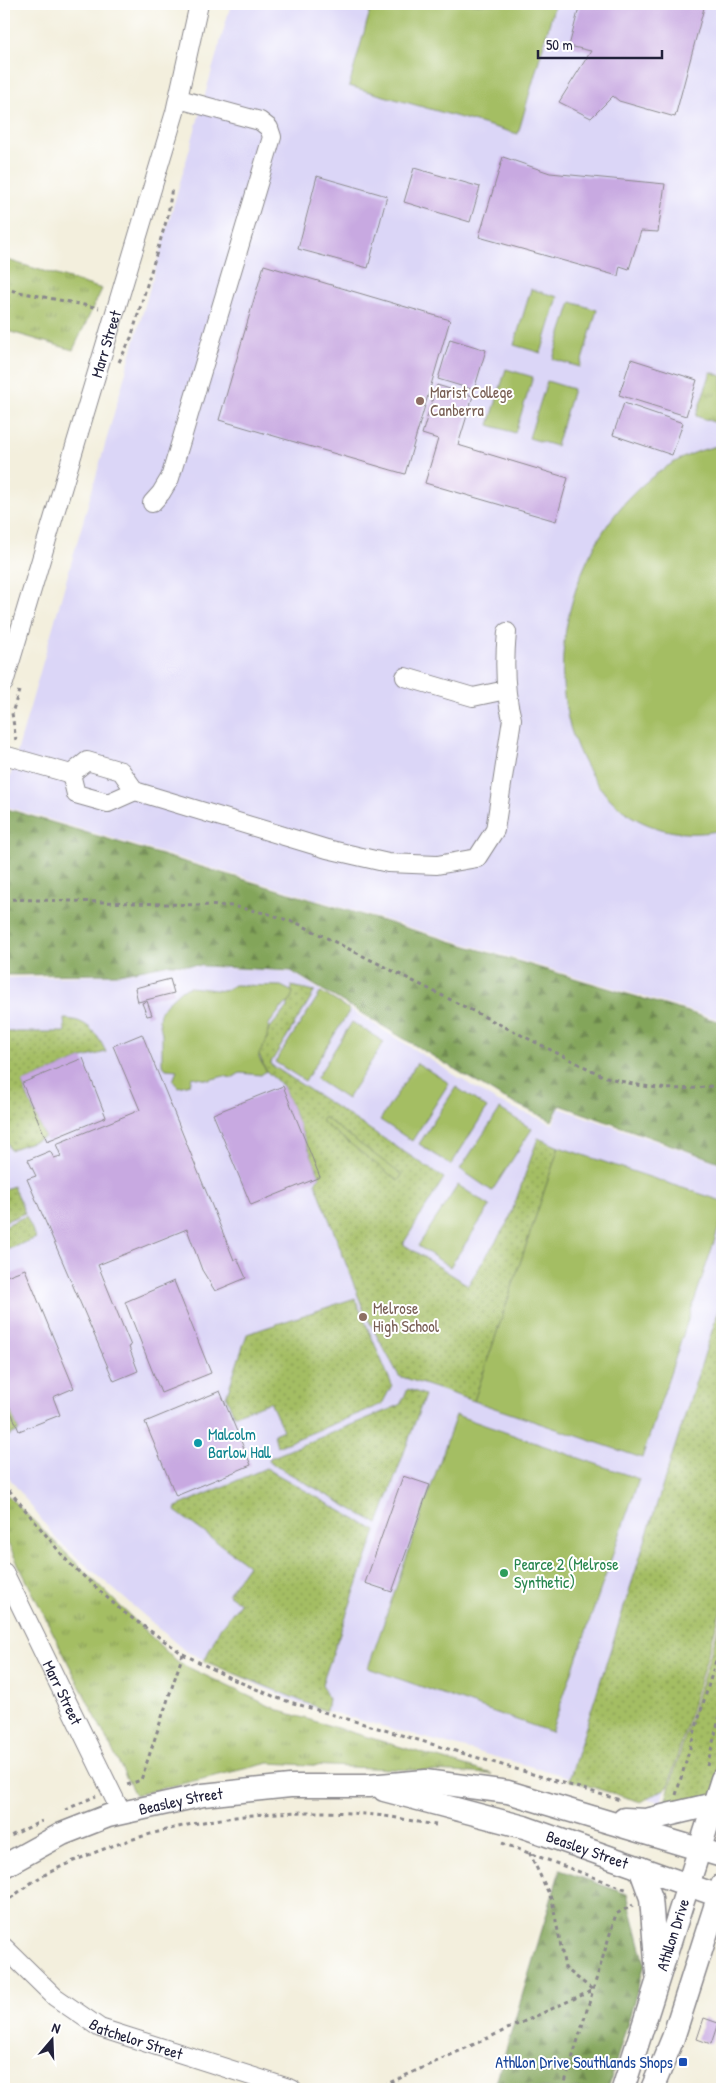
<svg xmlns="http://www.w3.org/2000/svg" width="726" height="2093" viewBox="0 0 726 2093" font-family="'Patrick Hand',sans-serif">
<defs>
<pattern id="grass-dots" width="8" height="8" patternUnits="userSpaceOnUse" patternTransform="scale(1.25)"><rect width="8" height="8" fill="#a4be64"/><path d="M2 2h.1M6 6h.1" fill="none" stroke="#859a54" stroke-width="1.8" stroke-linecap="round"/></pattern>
<pattern id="forest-firs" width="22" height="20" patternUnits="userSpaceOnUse" patternTransform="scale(1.25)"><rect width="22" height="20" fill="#83a55a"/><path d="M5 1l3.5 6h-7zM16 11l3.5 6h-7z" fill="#6b864c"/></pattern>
<pattern id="park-tufts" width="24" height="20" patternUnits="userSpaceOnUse" patternTransform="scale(1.25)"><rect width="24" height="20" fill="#a4be64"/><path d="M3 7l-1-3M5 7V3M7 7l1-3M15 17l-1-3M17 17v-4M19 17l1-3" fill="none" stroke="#859a54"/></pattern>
</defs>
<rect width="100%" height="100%" fill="#fff"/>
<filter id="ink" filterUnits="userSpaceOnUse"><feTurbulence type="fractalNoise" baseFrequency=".02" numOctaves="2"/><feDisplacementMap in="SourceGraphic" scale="10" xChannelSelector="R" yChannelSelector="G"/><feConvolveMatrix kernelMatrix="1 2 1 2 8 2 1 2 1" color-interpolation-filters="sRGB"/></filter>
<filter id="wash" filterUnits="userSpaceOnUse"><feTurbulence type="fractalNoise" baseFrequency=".0096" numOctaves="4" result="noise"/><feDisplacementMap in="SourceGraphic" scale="20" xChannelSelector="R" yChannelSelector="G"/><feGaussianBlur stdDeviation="1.12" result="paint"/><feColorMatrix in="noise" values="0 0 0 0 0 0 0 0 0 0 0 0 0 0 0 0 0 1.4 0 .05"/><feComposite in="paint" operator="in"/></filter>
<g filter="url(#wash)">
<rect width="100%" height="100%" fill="#f3efdd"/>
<g fill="#dbd6f7">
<path d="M231 4H722V1015L718 1019 4 806V798Z"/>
<path d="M170 965 291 972 496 1101 553 1124 559 1108 722 1164V1606L661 1802 297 1703 185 1651 57 1540 4 1471V978L119 975Z"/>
</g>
<g fill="url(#grass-dots)" stroke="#637050">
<path d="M291 986 315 991 270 1064 444 1178 403 1244 468 1285 509 1220 538 1138 559 1147 474 1401 399 1376 365 1314 315 1182 320 1177 283 1086 266 1071 259 1054C262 1046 264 1037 268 1031 277 1017 296 1004 291 986Z"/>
<path d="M64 1019C87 1019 97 1033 106 1052L83 1058 22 1083 45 1137 10 1150 4 1133V1032H65Z"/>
<path d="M13 1186 25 1213 4 1222V1190Z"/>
<path d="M26 1216 36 1238 4 1251V1226Z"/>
<path d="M355 1298 392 1385 382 1404 277 1447 274 1434 283 1430 270 1402 234 1415 226 1397 247 1334Z"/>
<path d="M722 1299V1607L668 1787 641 1802 569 1780Z"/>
<path d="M408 1389 425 1395 378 1524 269 1462 270 1458 400 1405Z"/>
<path d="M4 1395 19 1431 4 1438Z"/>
<path d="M266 1468 376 1531 322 1684 328 1699 326 1711 204 1661 220 1628 240 1603 228 1594 248 1565 175 1511 176 1507Z"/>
<path d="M722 1616V1814L665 1802Z"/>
</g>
<g fill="url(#forest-firs)" stroke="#52644a">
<path d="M4 808 718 1021 722 1018V1163L560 1105 552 1121 501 1097 291 971 170 964 119 974 4 975Z"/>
<path d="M560 1870 627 1894 645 1964 608 2089H494Z"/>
</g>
<g fill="url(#park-tufts)" stroke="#637050">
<path d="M4 259 102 289 73 350 4 330Z"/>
<path d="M711 372 722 376V425L696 416Z"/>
<path d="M4 1492 177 1662 280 1711 492 1774 269 1763 135 1795 4 1536Z"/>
</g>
<g fill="#a4be64" stroke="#637050">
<path d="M372 4H555L518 134 349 86Z"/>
<path d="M531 289 558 297 541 353 514 345Z"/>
<path d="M571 302 597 310 580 367 553 359Z"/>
<path d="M506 369 533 377 515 433 489 425Z"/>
<path d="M547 381 573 389 556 446 529 438Z"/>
<path d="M722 445V830C691 837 659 833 631 816 606 800 589 776 578 749 530 639 598 468 722 445Z"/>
<path d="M234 985 281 986 293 992 290 1002 283 1006 269 1024 266 1042 259 1054V1058L266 1071 261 1075 240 1073 232 1078 224 1076 209 1080 192 1077 190 1084 178 1087 173 1081 177 1070 166 1069 162 1064V1034L159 1020 160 1013 166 1004 181 990 190 987 224 991Z"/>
<path d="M321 992 350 1010 305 1081 275 1062Z"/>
<path d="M352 1022 384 1042 347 1099 316 1079Z"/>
<path d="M417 1063 449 1083 412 1141 380 1120Z"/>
<path d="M456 1087 487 1108 451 1165 419 1144Z"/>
<path d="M500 1109 532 1129 492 1191 460 1169Z"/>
<path d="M324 1117 402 1175 398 1181 321 1121Z"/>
<path d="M559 1147 722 1201V1218L642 1458 474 1401Z"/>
<path d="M458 1185 490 1206 450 1267 418 1246Z"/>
<path d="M456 1415 639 1479 551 1732 368 1668Z"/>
</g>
<g id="blocks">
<g fill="#c8a9e1">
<path d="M580 4H705L675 117 619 101 613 96 591 118 559 102 591 51 569 46Z"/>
<path d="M503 157 550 173 665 184 658 232 641 231 629 269 620 266 618 276 479 237Z"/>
<path d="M414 168 480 187 470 222 404 202Z"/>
<path d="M317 176 387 196 368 268 298 249Z"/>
<path d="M264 265 450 320 405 474 219 420Z"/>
<path d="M450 339 486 350 474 390 438 379Z"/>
<path d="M631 359 697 380 686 416 619 395Z"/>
<path d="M437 385 473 396 458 445 568 478 556 521 425 483 438 439 422 434Z"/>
<path d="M624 403 683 423 672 455 613 435Z"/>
<path d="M170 979 174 993 138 1002 135 988Z"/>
<path d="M147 1001 152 1015 147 1016 142 1003Z"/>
<path d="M142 1034 234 1260 237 1258 246 1278 215 1291 202 1270 187 1229 98 1265 131 1346 129 1347 138 1371 114 1381 27 1179 36 1176 28 1160 50 1151 54 1158 61 1156 56 1144 140 1110 113 1046Z"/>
<path d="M83 1058 106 1117 47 1141 22 1083Z"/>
<path d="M283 1086 320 1177 251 1205 213 1114Z"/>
<path d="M25 1269 74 1388 53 1397 60 1415 19 1431 4 1395V1277Z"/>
<path d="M174 1281 211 1373 161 1393 125 1302Z"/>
<path d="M220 1391 251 1465 176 1496 145 1422Z"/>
<path d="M403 1476 430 1485 392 1592 365 1583Z"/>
<path d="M704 2018 718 2023 711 2044 697 2039Z"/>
</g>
</g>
</g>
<g filter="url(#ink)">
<use href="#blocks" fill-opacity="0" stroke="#8a888c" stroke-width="1"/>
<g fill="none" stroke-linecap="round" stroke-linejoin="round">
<defs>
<g id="minor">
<path d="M152 503 161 493 170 478 272 137 269 128 260 121 179 99"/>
<path d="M405 677 473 697 506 690"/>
<path id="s1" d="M4 683 175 112 199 4"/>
<path d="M4 755 71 774 87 761 121 771 135 791 327 849 388 863 437 865 477 858 495 830 512 719C504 690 504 662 507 632"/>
<path d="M71 774 76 794 108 803 135 791"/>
<path id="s2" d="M4 1572 121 1812"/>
<path id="s3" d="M4 1947 55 1997 100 2028 292 2089"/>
</g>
<g id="major">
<path id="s4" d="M384 1790 524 1827 722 1897"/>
<path d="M624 1819 646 1820 714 1804"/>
<path id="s5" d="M4 1866 62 1834 108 1816 203 1795 290 1786H369L425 1781 508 1792 722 1856"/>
<path d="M640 1868 651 1898 657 1974"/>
<path id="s6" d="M623 2089 722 1779"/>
<path d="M652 2089 673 2038 722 1885"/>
</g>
</defs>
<use href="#minor" stroke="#8a888c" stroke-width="20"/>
<use href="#major" stroke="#8a888c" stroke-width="25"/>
<g stroke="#8a888c" stroke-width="3" stroke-dasharray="4 4" stroke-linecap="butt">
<path d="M4 289 99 308"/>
<path d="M119 362 131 338 168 215 172 187"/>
<path d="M16 741 12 713 19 691"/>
<path d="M4 865V870"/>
<path d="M4 899 232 906 269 914 299 924 603 1076C645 1089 679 1093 722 1084"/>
<path d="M4 1484 68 1562 122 1611 183 1654 141 1780 127 1785"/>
<path d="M183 1654 230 1678 280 1699 620 1800"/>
<path d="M707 1766 722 1707"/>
<path d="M676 1795 722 1640"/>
<path d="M65 1810 96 1796"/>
<path d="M4 1839 42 1821"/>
<path d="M502 1843 628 1890"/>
<path d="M4 1903C18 1893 32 1881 48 1873 149 1823 264 1804 376 1815 396 1817 416 1822 436 1825"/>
<path d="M376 2089 593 1990 565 1968 552 1900 529 1852"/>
<path d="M563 2089 616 1914 633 1905"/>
</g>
<use href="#minor" stroke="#fff" stroke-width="18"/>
<use href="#major" stroke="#fff" stroke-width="22"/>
</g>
</g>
<g fill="#8d6e63" stroke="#fff" stroke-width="2">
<circle cx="420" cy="401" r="5"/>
<circle cx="363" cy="1317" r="5"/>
</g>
<circle fill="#0f9aa8" stroke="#fff" stroke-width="2" cx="198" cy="1443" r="5"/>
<circle fill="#2e9e5b" stroke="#fff" stroke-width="2" cx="504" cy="1573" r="5"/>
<rect fill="#1a4fb4" stroke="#fff" stroke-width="2" x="678" y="2057" width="10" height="10" rx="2.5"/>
<g text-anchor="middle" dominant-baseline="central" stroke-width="4" stroke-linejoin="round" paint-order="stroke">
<g font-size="16" fill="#22223b" stroke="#fff">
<text stroke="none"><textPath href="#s1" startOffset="354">Marr Street</textPath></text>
<text stroke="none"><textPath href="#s2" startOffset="134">Marr Street</textPath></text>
<text stroke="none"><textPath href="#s5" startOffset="190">Beasley Street</textPath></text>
<text stroke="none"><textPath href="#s4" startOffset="212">Beasley Street</textPath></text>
<text stroke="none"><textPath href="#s6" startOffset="162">Athllon Drive</textPath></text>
<text stroke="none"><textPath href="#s3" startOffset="164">Batchelor Street</textPath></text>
</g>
<g font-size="16" fill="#785e54" stroke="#fff" text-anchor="start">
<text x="430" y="392">Marist College<tspan x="430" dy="18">Canberra</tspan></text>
<text x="373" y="1308">Melrose<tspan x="373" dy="18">High School</tspan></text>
</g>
<g font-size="16" fill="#0d838f" stroke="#fff" text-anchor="start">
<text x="208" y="1434">Malcolm<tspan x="208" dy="18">Barlow Hall</tspan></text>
</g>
<g font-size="16" fill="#27864d" stroke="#fff" text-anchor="start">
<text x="514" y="1564">Pearce 2 (Melrose<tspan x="514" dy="18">Synthetic)</tspan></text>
</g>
<g font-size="16" fill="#164399" stroke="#fff" text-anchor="end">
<text x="673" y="2062">Athllon Drive Southlands Shops</text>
</g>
</g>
<rect width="726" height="2093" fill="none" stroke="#fff" stroke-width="20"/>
<g transform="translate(52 2040) rotate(19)" stroke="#ffffff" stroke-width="4" paint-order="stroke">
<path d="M0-4L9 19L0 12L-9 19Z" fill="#22223b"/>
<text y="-8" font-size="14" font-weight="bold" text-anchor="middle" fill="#22223b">N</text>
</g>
<path d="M538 50v8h124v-8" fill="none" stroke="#22223b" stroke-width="2.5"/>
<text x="546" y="50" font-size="15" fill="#22223b" stroke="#ffffff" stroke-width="4" paint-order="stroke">50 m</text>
</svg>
